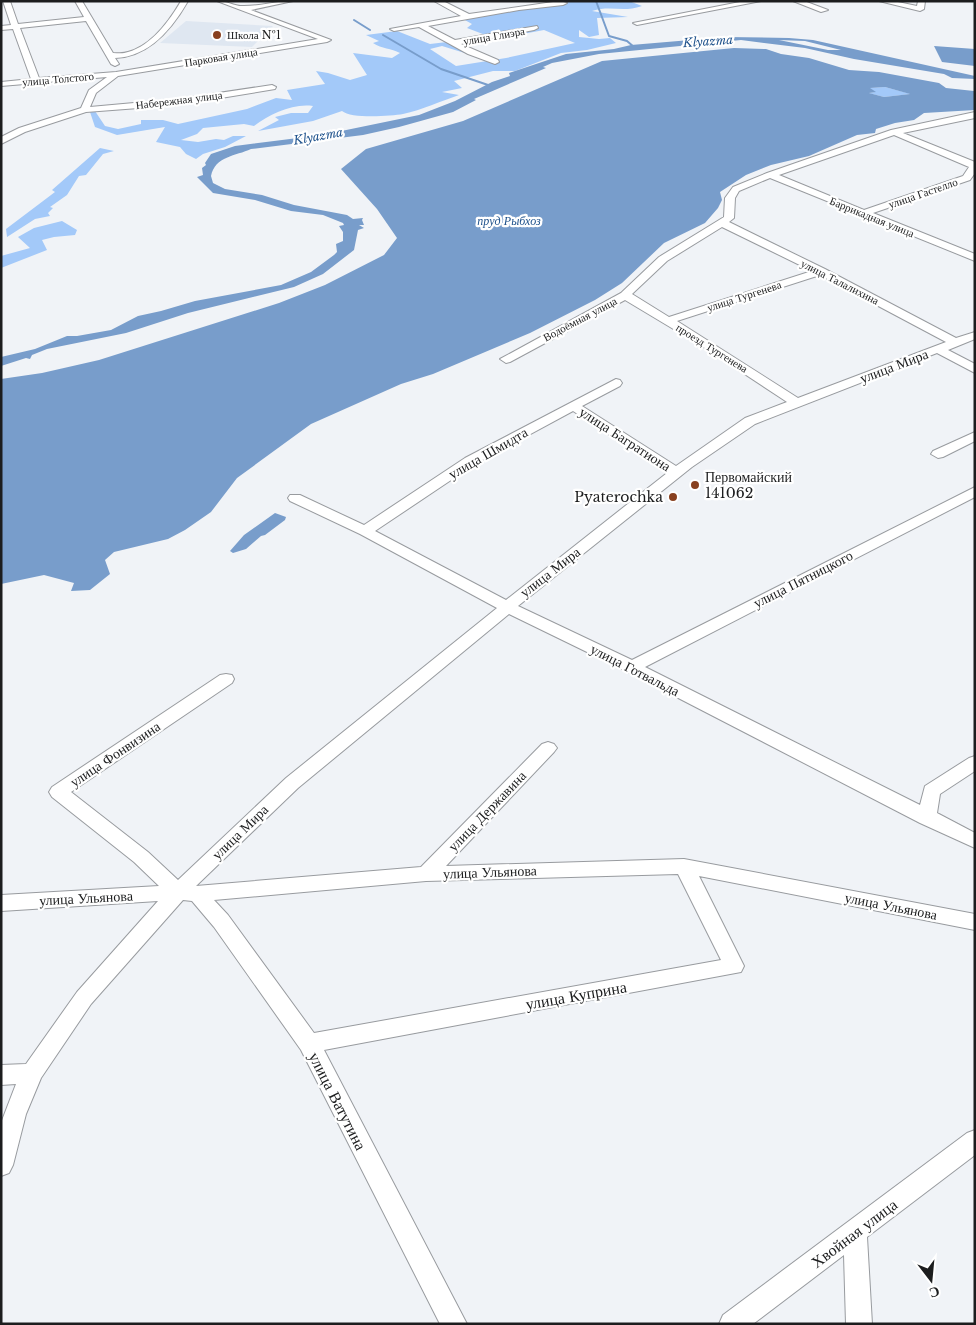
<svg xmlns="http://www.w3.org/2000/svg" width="976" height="1325" viewBox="0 0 976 1325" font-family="'Libre Baskerville',serif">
<rect width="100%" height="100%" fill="#f0f3f7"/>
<path fill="#dfe7f1" d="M186 21 273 26 252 47 160 43Z"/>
<g fill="#a3c9f9">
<path d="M567 1H629L642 6C622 13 612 5 592 11L628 17 597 18 599 35 589 37 579 30V37L599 39 610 38 616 43 587 50 561 53 515 71H493L454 81 462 88 442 92 459 95C441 101 422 110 403 114 391 116 351 119 342 111L313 121 258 131 279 120 275 117 291 113H308L313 106C293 103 270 114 254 126L244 124 203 128 197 134 181 140 198 142 216 139 224 140 233 136H246L225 147 203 154 196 159 186 154 180 147 156 142 165 127 117 135 95 127 90 112 95 111 105 126 118 129 141 124V120H163L178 124 247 109 276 98 292 100 287 90 325 84 316 71 328 73 350 80 367 75 353 53 392 58 400 53C391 48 382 49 373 43L379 41 366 35 397 31 430 44 447 42 468 54 442 46 430 49 456 66 506 58 575 43 544 30 496 39 467 28 472 24 463 19Z"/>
<path d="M885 87 911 94 884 97 868 93 875 92 868 88Z"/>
<path d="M100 148 114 151 103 154 86 175 79 176 67 195 50 207 53 208 48 213 50 216 35 219 7 237 6 229 55 192 52 190Z"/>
<path d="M62 221 77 230 75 235 54 237 42 240 47 250 1 268V256L30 248 18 237 34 228Z"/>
</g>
<g fill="#789dcb" fill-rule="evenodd">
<path d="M726 37 789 38 813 40 975 76V79L952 78 944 74 854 59 805 48 741 40 599 54 552 63 543 67 546 68 474 99 476 100 453 112 399 127 363 135 251 149C236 156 215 156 211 176L213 183 225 189 262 195 294 205 347 215 353 219 363 218 362 220 364 225H359L364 228 358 230 354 250 323 274 294 287 188 313 126 333 47 349 32 355 30 359 26 358 1 366V357L35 349 67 336H77L111 330 138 316 161 311 195 301 281 285 311 272 334 255 337 252 336 244 343 241V232L339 226 344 225 343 223 323 215 291 211 255 200 213 193 197 177 203 175 202 168 206 165 205 163 211 154 235 146 322 135 419 115 455 101 492 82 510 76 509 73 566 54 614 49 631 45ZM779 40 805 41 841 50H828Z"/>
<path d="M934 46 975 49V66L942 62Z"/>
<path d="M734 48 766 49 781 54 809 58 849 70 879 72 939 83 946 88 974 91 975 110 924 113 914 120 895 123 876 129 875 133 857 135 809 156 771 165 746 175 720 192 722 200 718 208 705 223 664 243 622 283 595 300 530 333 433 374 401 384 311 424 237 478 211 512 185 530 168 539 114 552 105 560 110 574 90 590 71 591 74 583 44 575 1 584V379L42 373 99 360 279 303 325 285 384 255 397 238 377 209 341 169 366 149 463 121 602 61ZM885 87 910 94 884 97 869 93 876 92 870 88Z"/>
<path d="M275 513 286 517 285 520 265 535 261 536 246 549 233 553 230 551 244 535Z"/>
</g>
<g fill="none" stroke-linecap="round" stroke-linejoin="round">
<g stroke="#789dcb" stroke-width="2">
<path d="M596 1 609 36 627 41 634 47"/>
<path d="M354 20 370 30"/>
<path d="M383 35 441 69 491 86"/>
</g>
<defs>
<g id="minor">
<path d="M3 1H10L18 24 84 17 75 1H82L113 53C118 53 123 54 128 52 151 46 170 20 181 1H188C172 29 149 57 115 58L119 64 115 66 111 64 86 21 20 28 39 78 116 72 318 39 217 1C227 1 236 7 244 6 261 6 277 1 293 1L251 10 331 40 327 42 118 76 96 93 90 107 178 99 272 85 276 87 275 89 178 105 86 112 25 132 1 144V137L19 128 81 108 89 90 107 77 1 86V82L31 79 13 29 1 30V26L11 25Z"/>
<path d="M434 1H443L469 14 560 1 567 3 563 5 519 10 428 26 455 40 537 26 538 28 534 30 461 44 498 60 499 62 495 64 468 54 419 27 394 31 390 29 461 16Z"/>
<path d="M745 1H761L637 25 633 23Z"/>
<path d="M793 1H804L828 10 821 12Z"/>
<path d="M879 1H893L917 6 918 1H925L924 9 920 11Z"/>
<path d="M975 112V118L903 133 975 162V173L970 180 873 213 975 254V261L770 178 739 191 735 198 734 218 729 222 825 269 956 338 975 332V339L948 350 975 364V373L937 353 755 424 692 467 518 606 632 660 975 487V497L645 667 920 805 925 786 969 758 975 756V771L940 794 937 813 975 833V848L920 823 626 671 509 614 298 788 196 886 421 867 542 744 548 742 554 744 557 748 554 752 446 866 684 859 975 914V930L699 876 744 966 741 972 324 1050 467 1324H440L301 1050 214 927 192 901 183 900 91 1004 41 1078 26 1114 13 1165 9 1173 1 1176V1123L16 1084 1 1085V1065L26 1064 77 992 158 901 1 911V895L159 886 134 862 52 797 49 792 52 787 220 675 226 674 232 675 234 679 232 683 71 792 148 852 178 880 286 778 497 608 360 534 290 501 288 498 290 495H300L364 525 465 458 616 379 620 380 622 383 620 386 582 406 676 466 745 418 787 402 705 348 625 300 510 362 506 363 500 359 621 293 659 257 724 217 725 198 733 187 767 173 891 130ZM894 135 969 167 963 176 864 210 779 175ZM722 227 812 271 669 317 632 294 667 261ZM820 275 946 342 798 398 677 321ZM573 411 667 473 506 600 375 531 475 464ZM678 874 721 960 314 1033 228 915 214 900 426 881Z"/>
<path d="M975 432V441L943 457 938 458 931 454 933 451Z"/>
<path d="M975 1130V1155L867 1237 872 1324H846L844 1255 753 1324H719L723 1315 967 1133Z"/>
</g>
</defs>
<use href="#minor" stroke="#989b9f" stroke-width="2"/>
<use href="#minor" fill="#fff" fill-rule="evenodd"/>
</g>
<g fill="#88401f" stroke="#fff" stroke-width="2">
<circle cx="217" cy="35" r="5"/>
<circle cx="695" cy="485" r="5"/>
<circle cx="673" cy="497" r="5"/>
</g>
<g text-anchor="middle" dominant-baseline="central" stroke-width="4.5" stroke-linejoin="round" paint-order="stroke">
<g font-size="11" fill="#1c1d1e" stroke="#fff" text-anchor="start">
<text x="227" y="35">Школа №1</text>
</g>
<g font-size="11" fill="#1c1d1e" stroke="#fff">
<text transform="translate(494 36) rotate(-10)">улица Глиэра</text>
<text transform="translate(221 57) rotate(-9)">Парковая улица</text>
<text transform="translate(58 79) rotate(-5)">улица Толстого</text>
<text transform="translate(179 100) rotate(-7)">Набережная улица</text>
<text transform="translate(923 193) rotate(-19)">улица Гастелло</text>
<text transform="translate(872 217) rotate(22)">Баррикадная улица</text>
<text transform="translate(840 282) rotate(27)">улица Талалихина</text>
<text transform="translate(744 296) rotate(-18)">улица Тургенева</text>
<text transform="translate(580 319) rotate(-28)">Водоёмная улица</text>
<text transform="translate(712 348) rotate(32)">проезд Тургенева</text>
</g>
<g font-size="12" font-style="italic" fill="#1f528c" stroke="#fff">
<text transform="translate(708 41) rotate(-4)">Klyazma</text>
<text transform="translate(318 136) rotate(-10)">Klyazma</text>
<text x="509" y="220">пруд Рыбхоз</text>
</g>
<g font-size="14" fill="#1c1d1e" stroke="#fff">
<text transform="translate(894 366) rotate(-21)">улица Мира</text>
<text transform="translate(625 439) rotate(33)">улица Багратиона</text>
<text transform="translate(488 453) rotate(-30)">улица Шмидта</text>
<text transform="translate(550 572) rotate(-38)">улица Мира</text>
<text transform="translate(803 579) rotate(-27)">улица Пятницкого</text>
<text transform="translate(635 670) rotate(27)">улица Готвальда</text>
<text transform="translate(115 754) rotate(-34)">улица Фонвизина</text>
<text transform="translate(487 811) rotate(-46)">улица Державина</text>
<text transform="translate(240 832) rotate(-44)">улица Мира</text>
<text transform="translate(490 872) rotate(-2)">улица Ульянова</text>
<text transform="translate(86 898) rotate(-3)">улица Ульянова</text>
<text transform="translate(891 906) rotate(11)">улица Ульянова</text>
</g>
<g font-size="14" fill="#1c1d1e" stroke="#fff" text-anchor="start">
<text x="705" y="477">Первомайский<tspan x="705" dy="16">141062</tspan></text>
<text x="663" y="497" text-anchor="end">Pyaterochka</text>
</g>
<g font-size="16" fill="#1c1d1e" stroke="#fff">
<text transform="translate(576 995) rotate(-10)">улица Куприна</text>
<text transform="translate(338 1101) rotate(63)">улица Ватутина</text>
<text transform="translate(854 1233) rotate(-37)">Хвойная улица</text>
</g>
</g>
<rect width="976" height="1325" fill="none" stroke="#1c1d1e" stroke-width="5"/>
<g transform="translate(931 1280) rotate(164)" stroke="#ffffff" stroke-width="4" paint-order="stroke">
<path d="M0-4L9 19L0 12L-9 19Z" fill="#1c1d1e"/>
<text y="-8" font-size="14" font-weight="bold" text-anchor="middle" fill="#1c1d1e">С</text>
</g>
</svg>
